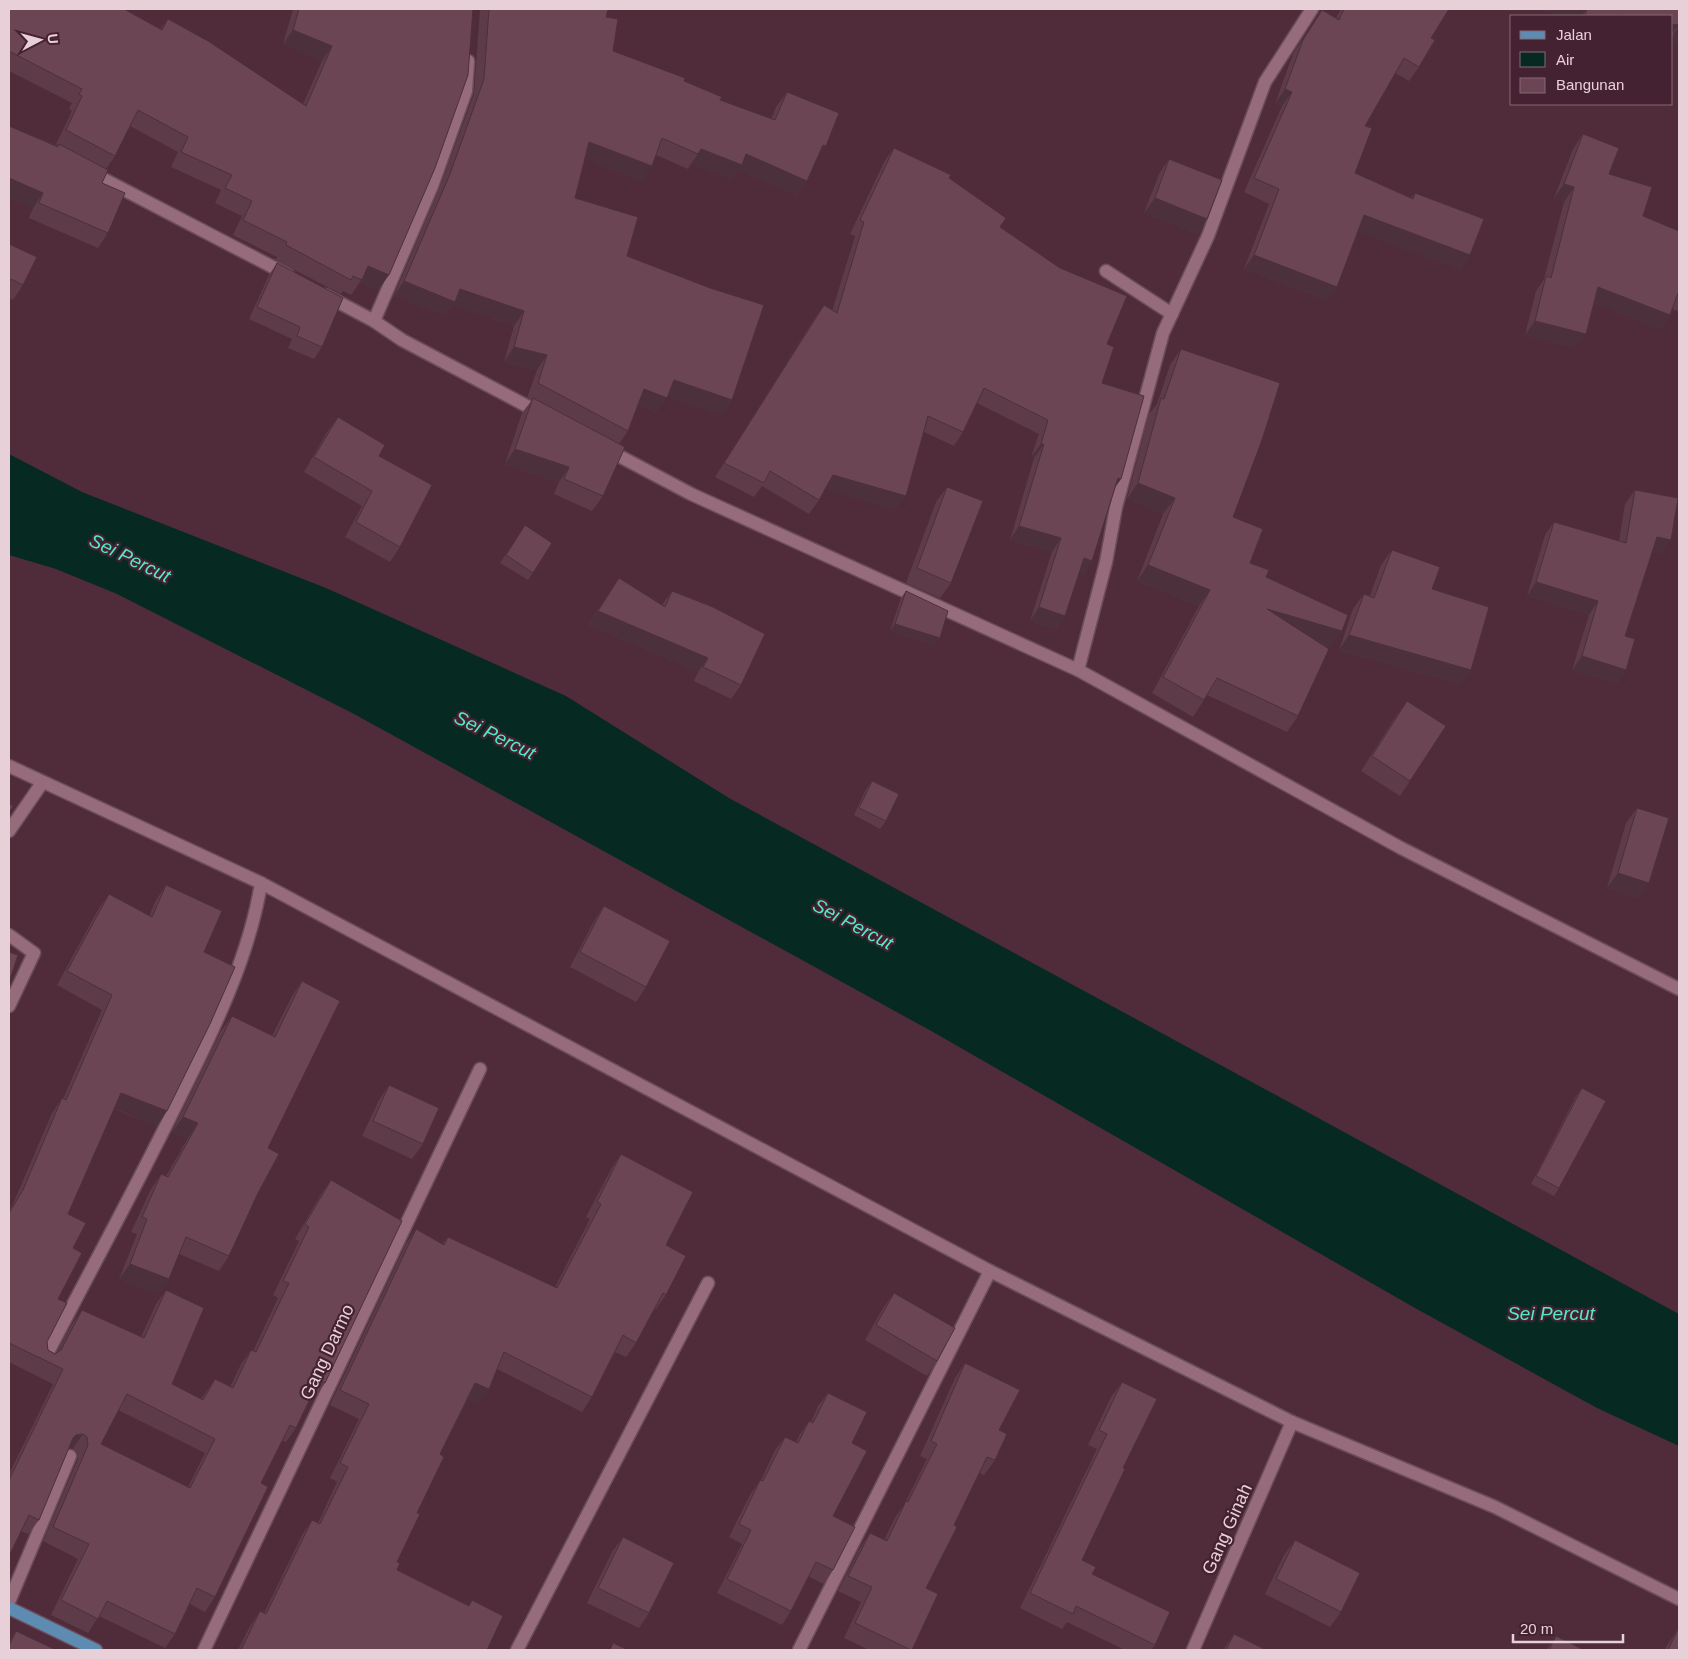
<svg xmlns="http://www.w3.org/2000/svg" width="1688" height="1659" viewBox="0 0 1688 1659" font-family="Helvetica,sans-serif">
<rect width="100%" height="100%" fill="#502c3b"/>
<path fill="#062a22" d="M9 454 82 492 326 588 566 696 729 798 1679 1314V1446L1597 1408 1415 1308 933 1032 354 714 117 594 56 569 9 555Z"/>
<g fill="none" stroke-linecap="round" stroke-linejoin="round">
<defs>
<g id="minor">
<path d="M88 171 288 275"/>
<path d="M1106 271 1172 314"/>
<path d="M325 295 374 321 402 340 542 414"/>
<path d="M374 321 432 186 466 91 468 61"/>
<path d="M606 449 691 494 1078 670 1401 848 1679 989"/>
<path d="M1078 670 1106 562 1116 507 1163 333 1208 236 1265 82 1312 9"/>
<path d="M9 766 261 883 990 1271 1292 1422 1495 1507 1679 1599"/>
<path d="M9 831 42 783"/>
<path d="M9 935 34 953 9 1006"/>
<path d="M44 1360C90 1271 139 1182 183 1091 215 1027 250 954 261 883"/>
<path d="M9 1602 70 1456"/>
<path d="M204 1650 480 1069"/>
<path d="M517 1650 708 1283"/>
<path d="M799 1650 990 1271"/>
<path d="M1193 1650 1292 1422"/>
</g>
<path id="major" d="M9 1608 96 1650"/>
</defs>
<use href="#minor" stroke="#6b4c59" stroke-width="15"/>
<use href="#major" stroke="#6b4c59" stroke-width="15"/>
<use href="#minor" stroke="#966c7c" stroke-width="12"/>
<use href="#major" stroke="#5d8bb1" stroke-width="12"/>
</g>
<g fill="#5d3b48" fill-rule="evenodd">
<path d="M9 9 160 29 168 19 303 104 322 61 283 44 293 9H473L379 289 360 282 351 295 343 291 341 294 275 260 277 257 233 235 242 216 215 203 221 190 171 167 178 152 130 126 115 156 106 169 102 183 108 233 98 248 29 218 33 208 9 198V126L58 146 56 144 72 111 69 109 72 103 9 71Z"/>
<path d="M480 9H608L606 17 613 51 684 81 720 100 771 119 776 107 787 92 816 161 807 181 797 195 738 170 732 179 691 164 688 169 656 155 642 181 585 159 575 198 627 256 732 400 722 415 667 396 656 413 638 405 628 431 619 444 603 496 592 511 554 494 559 482 505 464 522 413 532 400 527 398 537 370 504 362 514 326 453 305 445 316 394 296 439 189 474 94Z"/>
<path d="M1341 9H1449L1431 38 1419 67 1409 81 1395 73 1365 126 1355 173 1411 198 1415 193 1470 255 1460 270 1358 231 1327 301 1244 269 1269 204 1244 192 1282 106 1275 104 1293 54 1322 10 1336 18Z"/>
<path d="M1540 9H1679V45L1672 44V16H1559Z"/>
<path d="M1583 134 1609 174 1643 216 1679 231V312L1672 309 1670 315 1660 329 1594 303 1576 348 1525 335 1536 291 1544 279 1564 202 1554 198 1573 149Z"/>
<path d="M894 148 949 178 1000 227 1107 344 1102 383 1115 487 1092 561 1083 575 1079 573 1065 616 1056 630 1030 621 1052 552 1010 540 1034 458 1031 457 1039 434 977 403 963 432 954 446 924 432 896 510 825 489 819 500 809 514 762 486 754 497 715 477 814 319 824 305 832 311 855 236 850 234 884 162Z"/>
<path d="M1169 159 1207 219 1197 234 1144 213 1159 174Z"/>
<path d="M9 244 23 285 13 300 9 298Z"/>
<path d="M277 263 322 347 314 359 288 348 292 339 249 319 269 275Z"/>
<path d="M1181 349 1233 517 1250 563 1266 577 1331 647 1322 645 1298 716 1287 732 1207 695 1193 717 1152 693 1199 606 1137 581 1163 514 1127 499 1149 414 1157 404 1170 365Z"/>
<path d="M338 417 400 547 390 562 345 537 362 506 304 472 327 432Z"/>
<path d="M947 487 951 583 940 598 906 583 936 502Z"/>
<path d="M1635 490 1661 553 1652 552 1625 636 1626 670 1617 684 1572 670 1589 615 1527 596 1545 535 1554 522 1619 541 1625 504Z"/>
<path d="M520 533 533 573 528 580 500 563Z"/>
<path d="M1392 550 1432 589 1460 685 1339 650 1353 609 1364 594 1370 596 1381 565Z"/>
<path d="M619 578 662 605 672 591 741 685 731 699 694 681 698 672 588 625Z"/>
<path d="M906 591 940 638 934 645 890 631 901 598Z"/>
<path d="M1407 701 1410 781 1400 796 1361 771 1396 716Z"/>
<path d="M872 781 886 821 880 829 854 815 866 789Z"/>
<path d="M1637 808 1639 898 1607 888 1626 823Z"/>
<path d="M166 885 204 952 157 1126 114 1109 68 1214 73 1248 58 1299 47 1342 48 1350 55 1354 57 1352 72 1324 82 1310 141 1337 156 1304 166 1290 172 1384 201 1399 215 1379 230 1387 241 1364 251 1350 253 1351 278 1298 273 1295 299 1241 295 1239 321 1194 331 1180 325 1383 315 1397 312 1396 296 1428 286 1442 282 1440 261 1483 215 1597 205 1612 190 1604 175 1634 165 1648 99 1616 88 1633 51 1615 78 1559 43 1541 78 1459 77 1452 73 1448 68 1449 39 1520 28 1534 21 1531 9 1556V1474L53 1384 9 1362V1211L13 1204 52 1113 62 1098 63 1099 102 1010 57 985 99 908 109 894 149 916 156 900ZM118 1410 205 1453 188 1487 101 1444Z"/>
<path d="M604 906 646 987 636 1002 570 967 594 921Z"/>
<path d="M302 981 268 1148 258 1193 229 1256 219 1271 179 1254 159 1294 119 1279 137 1234 131 1232 151 1189 161 1174 166 1176 188 1138 172 1132 221 1031 232 1016 272 1036 292 996Z"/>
<path d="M389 1085 423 1144 412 1159 362 1136 379 1100Z"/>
<path d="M1582 1088 1559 1188 1554 1196 1531 1184 1576 1096Z"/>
<path d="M621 1154 666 1245V1295L656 1309H654L636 1343 626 1357 615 1352 592 1397 582 1412 497 1369 489 1389 478 1404 468 1399 440 1454 397 1562V1570L468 1606 472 1600 487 1650H238L250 1626 260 1611 264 1613 302 1535 312 1520 318 1523 337 1482 330 1478 359 1419 330 1405 406 1244 416 1229 442 1244 448 1237 555 1287 590 1219 586 1217 611 1169Z"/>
<path d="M894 1293 937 1361 927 1376 865 1340 883 1308Z"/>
<path d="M965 1363 999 1430 995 1460 984 1475 979 1473 954 1525 926 1588 912 1650H869L844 1638 861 1602 838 1591 860 1548 870 1533 884 1540 896 1516 904 1505 927 1459 920 1456 955 1378Z"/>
<path d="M1122 1382 1123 1468 1082 1560 1092 1574 1155 1645 1151 1650H1125L1067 1622 1062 1629 1020 1608 1097 1449 1088 1445 1111 1397Z"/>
<path d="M828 1393 852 1443 833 1516V1570L823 1584 808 1576 791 1611 782 1625 717 1593 742 1544 729 1537 751 1493 761 1480 775 1450 785 1437 796 1442 800 1434 809 1421 811 1422 818 1406Z"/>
<path d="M623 1537 649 1613 639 1628 587 1603 612 1552Z"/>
<path d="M1295 1540 1341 1612 1330 1627 1265 1594 1284 1555Z"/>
<path d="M1678 1629 1679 1650H1664Z"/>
<path d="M16 1631 9 1650V1642Z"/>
<path d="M1234 1634 1266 1650H1223Z"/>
<path d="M1556 1636 1584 1650H1546Z"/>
</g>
<g fill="#4c303b">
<path d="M1540 9H1587L1581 16H1559Z"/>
<path d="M1672 24 1678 25 1672 34Z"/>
<path d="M1677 29H1679V45L1672 44V37Z"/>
<path d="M293 30 332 46 322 61 283 44Z"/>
<path d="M1285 89 1292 92 1282 106 1275 104Z"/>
<path d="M589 142 652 166 642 181 579 157Z"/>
<path d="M823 145 826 146 816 161Z"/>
<path d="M701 149 746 154 807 181 797 195 738 170 732 179 691 164 698 154Z"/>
<path d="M9 178 43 193 33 208 9 198Z"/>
<path d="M1564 184 1574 187 1564 202 1554 198Z"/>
<path d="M1155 198 1207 219 1197 234 1144 213Z"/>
<path d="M1364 215 1470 255 1460 270 1354 230Z"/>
<path d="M1254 255 1337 287 1327 301 1244 269Z"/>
<path d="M368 266 389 275 379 289 360 282Z"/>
<path d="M404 281 460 289 524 311 514 326 453 305 445 316 394 296Z"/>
<path d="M1598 287 1670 315 1660 329 1588 301Z"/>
<path d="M1535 321 1586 334 1576 348 1525 335Z"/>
<path d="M514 347 547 355 537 370 504 362Z"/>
<path d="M674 380 732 400 722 415 663 395Z"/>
<path d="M644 389 667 398 656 413 633 403Z"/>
<path d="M1041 444H1044L1034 458 1031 457Z"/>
<path d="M515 449 569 467 559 482 505 464Z"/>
<path d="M833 475 906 496 896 510 824 489Z"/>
<path d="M1118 478 1121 479 1112 492Z"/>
<path d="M1138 483 1175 498 1163 514 1127 499Z"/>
<path d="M1019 526 1061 538 1052 552 1010 540Z"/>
<path d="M1657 537 1671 540 1661 553 1647 551Z"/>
<path d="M1084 558 1092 561 1083 575 1074 572Z"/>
<path d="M1148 565 1210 590 1199 606 1137 581Z"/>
<path d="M1536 582 1598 601 1589 615 1527 596Z"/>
<path d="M1039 607 1065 616 1056 630 1030 621Z"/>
<path d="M1267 609 1342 631 1331 647 1256 625Z"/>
<path d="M598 611 708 658 698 672 588 625Z"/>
<path d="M895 624 940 638 934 645 890 631Z"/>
<path d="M1349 635 1471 670 1460 685 1339 650Z"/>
<path d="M1582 656 1626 670 1617 684 1572 670Z"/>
<path d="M1618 873 1649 883 1639 898 1607 888Z"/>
<path d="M121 1093 167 1111 157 1126 111 1107Z"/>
<path d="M183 1117 198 1123 188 1138 172 1132Z"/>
<path d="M130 1264 169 1279 159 1294 119 1279Z"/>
<path d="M475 1383 489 1389 478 1404 465 1398Z"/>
<path d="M83 1434 73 1448 66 1449 62 1453 76 1435Z"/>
</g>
<g fill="#6c4554" stroke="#4c303b" fill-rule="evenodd">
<path d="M9 9H124L162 30 168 19 208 41 306 106 332 46 293 30 299 9H473L468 75 435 168 389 275 368 266 362 280 353 276 351 280 286 245 287 242 243 220 252 201 225 188 232 175 181 152 188 137 138 110 115 156 66 130 82 96 79 94 82 89 9 51Z"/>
<path d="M489 9H608L606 17 618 19 613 51 685 78 684 81 722 97 720 100 775 120 787 92 839 113 826 146 823 145 807 181 746 154 742 165 701 149 698 154 662 138 652 166 589 142 575 198 638 217 627 256 710 288 764 305 732 400 674 380 667 398 644 389 628 431 538 383 547 355 514 347 524 311 460 289 455 302 404 281 450 174 484 79Z"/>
<path d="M1344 9H1449L1431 38 1435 40 1419 67 1404 58 1365 126 1372 128 1355 173 1413 199 1415 193 1484 219 1470 255 1364 215 1337 287 1254 255 1279 189 1254 178 1292 92 1285 89 1303 40 1322 10 1339 20Z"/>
<path d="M1587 9H1679V29H1677L1678 25 1672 24V16H1622L1617 15V16H1585Z"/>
<path d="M9 126 58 147 59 144 108 170 102 183 125 193 108 233 39 203 43 193 9 178Z"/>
<path d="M1583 134 1619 148 1609 174 1652 187 1643 216 1679 231V293H1678L1670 315 1598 287 1586 334 1535 321 1546 276 1551 278 1574 187 1564 184Z"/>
<path d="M894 148 951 175 949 178 1006 218 1000 227 1060 268 1127 296 1107 344 1114 347 1102 383 1144 396 1121 479 1118 478 1092 561 1084 558 1065 616 1039 607 1061 538 1019 526 1044 444H1041L1048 420 984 388 963 432 928 416 906 496 833 475 819 500 770 471 764 483 724 463 824 305 837 313 864 222 860 220Z"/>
<path d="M1169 159 1222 180 1207 219 1155 198Z"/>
<path d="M9 244 37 257 23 285 11 279 9 283Z"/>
<path d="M277 263 343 298 322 347 297 336 300 327 257 307Z"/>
<path d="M1181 349 1280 383 1262 440 1233 517 1263 529 1250 563 1269 570 1266 577 1348 615 1342 631 1267 609 1329 649 1298 716 1217 678 1204 700 1163 677 1210 590 1148 565 1175 498 1138 483 1161 398 1164 399Z"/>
<path d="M533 398 625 447 603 496 564 479 569 467 515 449Z"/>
<path d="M338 417 385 445 379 456 432 485 400 547 356 522 372 491 314 457Z"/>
<path d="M947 487 983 501 951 583 917 568Z"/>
<path d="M1635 490 1678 498 1671 540 1657 537 1625 636 1635 639 1626 670 1582 656 1598 601 1536 582 1554 522 1626 543Z"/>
<path d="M525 525 552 543 533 573 506 555Z"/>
<path d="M1392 550 1440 567 1432 589 1489 607 1471 670 1349 635 1364 594 1374 598Z"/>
<path d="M619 578 665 607 672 591 713 607 765 634 741 685 703 667 708 658 598 611Z"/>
<path d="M906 591 948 611 940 638 895 624Z"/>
<path d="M1407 701 1446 726 1410 781 1372 756Z"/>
<path d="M872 781 899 794 886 821 859 808Z"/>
<path d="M9 804 13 806 9 813Z"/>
<path d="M1637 808 1669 818 1649 883 1618 873Z"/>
<path d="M166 885 222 911 204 952 235 967 210 1024 167 1111 121 1093 68 1214 86 1223 73 1248 82 1253 58 1299 67 1303 47 1342 48 1350 55 1354 61 1350 82 1310 144 1338 166 1290 204 1308 172 1384 203 1400 215 1379 233 1388 251 1350 256 1352 289 1283 283 1281 309 1227 305 1224 331 1180 402 1221 325 1383 319 1380 296 1428 290 1425 261 1483 268 1487 215 1597 197 1588 175 1634 107 1601 98 1619 61 1600 89 1544 53 1527 88 1445 87 1437 83 1434 76 1435 73 1438 39 1520 29 1515 9 1556V1480L63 1369 9 1343V1213L23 1190 62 1098 66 1100 112 995 67 971 109 894 152 917ZM127 1394 215 1439 190 1488 101 1444Z"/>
<path d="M604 906 670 941 646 987 580 952Z"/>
<path d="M9 952 18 955 9 982Z"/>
<path d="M302 981 340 1001 268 1148 279 1154 258 1193 229 1256 186 1237 169 1279 130 1264 147 1219 142 1217 161 1174 168 1177 198 1123 183 1117 232 1016 275 1037Z"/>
<path d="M389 1085 439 1108 423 1144 373 1121Z"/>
<path d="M1582 1088 1606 1101 1559 1188 1536 1176Z"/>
<path d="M621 1154 693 1192 666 1245 686 1256 666 1295 663 1293 636 1343 623 1335 592 1397 504 1352 489 1389 475 1383 440 1454 444 1457 417 1513 420 1514 397 1562 400 1563 397 1570 469 1606 472 1600 503 1616 487 1650H241L260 1611 266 1614 312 1520 320 1524 348 1467 340 1463 369 1404 340 1390 416 1229 444 1245 448 1237 557 1288 601 1204 597 1202Z"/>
<path d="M894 1293 955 1328 937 1361 876 1325Z"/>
<path d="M965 1363 1020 1390 999 1430 1007 1434 995 1460 987 1457 954 1525 957 1527 926 1588 938 1594 912 1650H911L855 1623 872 1587 848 1576 870 1533 887 1541 906 1501 908 1502 937 1444 931 1441Z"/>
<path d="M1122 1382 1157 1399 1123 1468 1125 1469 1082 1560 1096 1567 1092 1574 1170 1612 1155 1645 1076 1606 1073 1614 1030 1593 1107 1434 1099 1430Z"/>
<path d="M828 1393 867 1412 852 1443 867 1451 833 1516 855 1527 833 1570 816 1562 791 1611 727 1579 751 1530 739 1524 760 1480 763 1481 785 1437 798 1443 809 1421 813 1423Z"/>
<path d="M623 1537 674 1563 649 1613 598 1588Z"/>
<path d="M1295 1540 1360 1573 1341 1612 1276 1579Z"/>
<path d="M1678 1629 1679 1630V1650H1668Z"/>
<path d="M16 1631 56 1650H9V1646Z"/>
<path d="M1234 1634 1266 1650H1226Z"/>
<path d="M1556 1636 1584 1650H1549Z"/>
<path d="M613 1643 628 1650H610Z"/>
</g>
<g text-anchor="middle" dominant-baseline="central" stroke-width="4.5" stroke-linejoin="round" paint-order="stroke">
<g font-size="18" fill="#e8d0d8" stroke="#452231">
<text transform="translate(327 1352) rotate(-65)">Gang Darmo</text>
<text transform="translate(1227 1529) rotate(-66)">Gang Ginah</text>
</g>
<g font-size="19" font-style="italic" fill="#51ebc8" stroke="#452231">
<text transform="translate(130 558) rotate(26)">Sei Percut</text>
<text transform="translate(495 735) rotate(26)">Sei Percut</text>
<text transform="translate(853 924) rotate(28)">Sei Percut</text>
<text x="1551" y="1313">Sei Percut</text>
</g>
</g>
<rect width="1688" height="1659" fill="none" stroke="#e8d0d8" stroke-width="20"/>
<rect x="1510" y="15" width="162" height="90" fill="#452231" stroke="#866874"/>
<rect x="1520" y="31" width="25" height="8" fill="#5d8bb1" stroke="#866874"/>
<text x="1556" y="40" font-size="15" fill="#e8d0d8">Jalan</text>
<rect x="1520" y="52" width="25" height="15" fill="#062a22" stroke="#866874"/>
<text x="1556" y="65" font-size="15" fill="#e8d0d8">Air</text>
<rect x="1520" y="78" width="25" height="15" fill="#6c4554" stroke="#866874"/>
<text x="1556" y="90" font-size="15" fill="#e8d0d8">Bangunan</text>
<g transform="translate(40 40) rotate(84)" stroke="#452231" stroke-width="4" paint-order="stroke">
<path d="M0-4L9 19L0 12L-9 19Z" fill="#e8d0d8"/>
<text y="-8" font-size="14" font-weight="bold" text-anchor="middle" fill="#e8d0d8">U</text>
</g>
<path d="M1513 1634v8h110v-8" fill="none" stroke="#e8d0d8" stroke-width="2.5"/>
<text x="1520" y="1634" font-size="15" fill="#e8d0d8" stroke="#452231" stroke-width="4" paint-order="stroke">20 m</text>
</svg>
